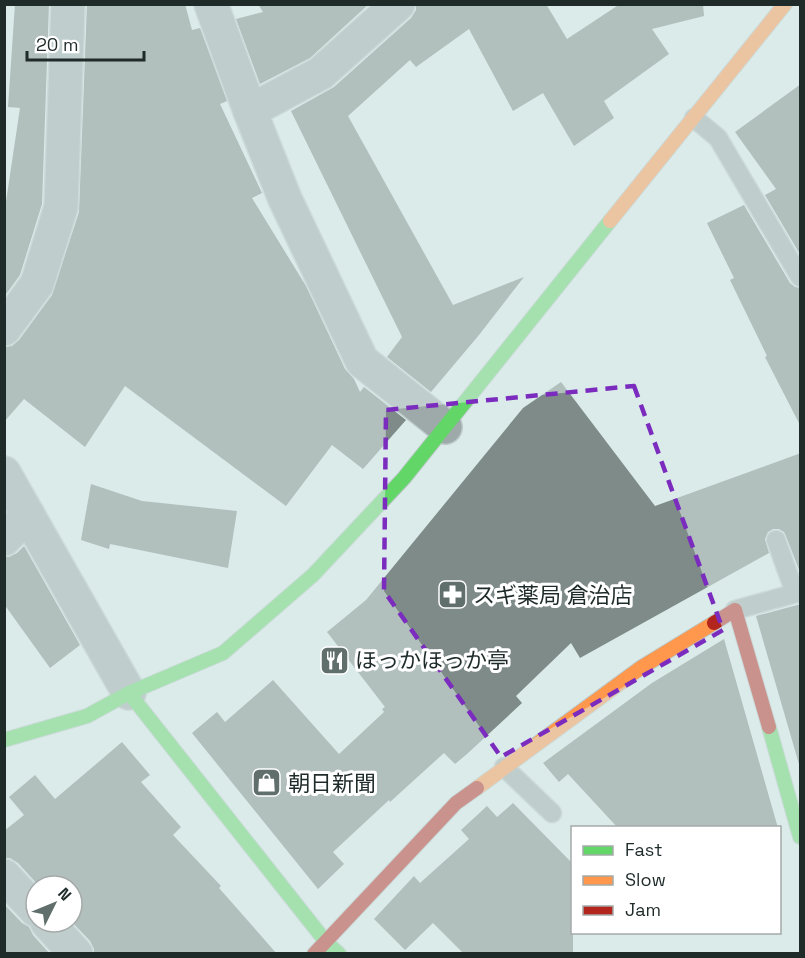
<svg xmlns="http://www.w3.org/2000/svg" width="805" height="958" viewBox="0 0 805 958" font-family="'Space Grotesk','Noto Sans JP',sans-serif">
<rect width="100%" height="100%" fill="#daebe9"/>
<g fill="#7e8b88">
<path d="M15 4H49L42 204 20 275 4 297V215L20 108 8 107Z"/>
<path d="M87 4H185L192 30 200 28 227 101 220 104 262 193 252 198 306 286 345 369 354 379 360 392 364 387 406 420 363 469 332 445 286 506 125 386 85 447 24 399 4 422V347L12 346 19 340 52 295 79 212Z"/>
<path d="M258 4H369L310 58 260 84 236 19 263 12Z"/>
<path d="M416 4H546L567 39 620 4H703L704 16 652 29 669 54 604 101 614 118 574 146 543 93 513 111 469 29 416 67 410 60 348 116 453 305 524 277 479 335 431 392 387 357 402 337 291 111 334 87 411 18 416 10Z"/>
<path d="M801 84V256L765 195 776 189 735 132Z"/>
<path d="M744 205 790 283 795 287 801 288V427L765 357 767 356 730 280 734 278 707 223Z"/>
<path d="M561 382 655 506 801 453V575L786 536 784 532 779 529H773L768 532 765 539 769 553 580 658 571 643 516 696 522 703 467 754 455 764 444 753 390 802 389 800 333 852 344 864 318 889 192 733 217 712 225 722 273 680 339 754 384 712 382 709 385 707 327 632 366 600 523 408Z"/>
<path d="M91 484 142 501 237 511 228 568 110 544 109 549 81 540Z"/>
<path d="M24 546 80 645 50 668 4 604V557H9L17 553Z"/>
<path d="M801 604V771L756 616Z"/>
<path d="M724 639 778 828H618L568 774 559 782 543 763 652 683Z"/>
<path d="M122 742 150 775 141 782 181 827 173 835 221 886 219 888 277 954H94V949L90 941 72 922V886H39L18 863 10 858H4V831L24 815 9 797 35 775 55 799Z"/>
<path d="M513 803 573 864V954H464L433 923 405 950 374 919 414 876 420 883 469 839 461 830 487 806 497 817Z"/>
<path d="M4 904 22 923 29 927 33 935 50 954H4Z"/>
</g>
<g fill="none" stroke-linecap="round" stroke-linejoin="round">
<defs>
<g id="lane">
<path d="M694 118 718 138 800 277"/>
<path d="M776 540 795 593"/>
<path d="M735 610 800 592"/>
<path d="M504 767 552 813"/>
</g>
<g id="street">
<path d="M211 4 250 111"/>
<path d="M398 4 321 73 250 111 285 199 362 361 445 427"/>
<path d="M4 329 37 284 61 207 68 4"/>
<path d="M4 473 129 693"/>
<path d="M4 539 28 515"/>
<path d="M4 876 36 910"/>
<path d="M47 922 76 954"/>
</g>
<g id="fast">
<path d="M129 693 326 942 339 954"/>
<path d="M769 727 800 837"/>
<path d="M4 740 87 716 129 693 223 653 313 575 404 478 610 221"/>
</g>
<g id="slow">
<path d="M610 221 785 4"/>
<path d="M477 788 642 667 714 623"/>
</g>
<g id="jam">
<path d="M714 623 735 610 769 727"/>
<path d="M314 954 456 803 477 788"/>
</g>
</defs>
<use href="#lane" stroke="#bac7c6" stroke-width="21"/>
<use href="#street" stroke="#bac7c6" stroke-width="36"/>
<use href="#fast" stroke="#bac7c6" stroke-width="16"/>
<use href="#slow" stroke="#bac7c6" stroke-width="16"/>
<use href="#jam" stroke="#bac7c6" stroke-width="16"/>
<use href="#lane" stroke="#9ea9a9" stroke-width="18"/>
<use href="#street" stroke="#9ea9a9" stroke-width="33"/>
<use href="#fast" stroke="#63d668" stroke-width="14"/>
<use href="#slow" stroke="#ff974d" stroke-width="14"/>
<use href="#jam" stroke="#b3261e" stroke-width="14"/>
</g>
<path d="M0 0H805V958H0ZM634 386 723 630 501 757 384 591 386 410Z" fill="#daebe9" fill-opacity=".55" fill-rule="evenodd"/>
<path fill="none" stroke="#7b2cbf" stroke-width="4.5" stroke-dasharray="12 8" stroke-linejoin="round" d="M634 386 723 630 501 757 384 591 386 410Z"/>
<defs>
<symbol id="pharmacy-square" viewBox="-11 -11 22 22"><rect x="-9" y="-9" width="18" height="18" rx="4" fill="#606e6c" stroke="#fff"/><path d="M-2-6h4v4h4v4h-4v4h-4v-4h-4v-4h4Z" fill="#fff"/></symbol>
<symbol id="restaurant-square" viewBox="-11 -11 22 22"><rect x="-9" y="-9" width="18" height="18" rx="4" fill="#606e6c" stroke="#fff"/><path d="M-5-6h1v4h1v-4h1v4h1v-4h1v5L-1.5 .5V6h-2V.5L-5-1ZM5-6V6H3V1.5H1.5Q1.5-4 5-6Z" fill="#fff"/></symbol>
<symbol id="shop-square" viewBox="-11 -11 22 22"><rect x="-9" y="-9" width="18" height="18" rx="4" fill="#606e6c" stroke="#fff"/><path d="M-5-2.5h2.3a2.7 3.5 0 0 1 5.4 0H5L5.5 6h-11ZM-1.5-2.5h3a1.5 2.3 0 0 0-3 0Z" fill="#fff"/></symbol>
</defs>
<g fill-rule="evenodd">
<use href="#pharmacy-square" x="436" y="578" width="33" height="33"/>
<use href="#restaurant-square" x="318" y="644" width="33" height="33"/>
<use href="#shop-square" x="250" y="766" width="33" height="33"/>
</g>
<g text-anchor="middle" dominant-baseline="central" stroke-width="6" stroke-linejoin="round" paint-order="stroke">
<g font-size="22" fill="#1e2b29" stroke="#fff" text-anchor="start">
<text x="473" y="595">スギ薬局 倉治店</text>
<text x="355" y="660">ほっかほっか亭</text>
<text x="288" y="783">朝日新聞</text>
</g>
</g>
<rect width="805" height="958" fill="none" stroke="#1e2b29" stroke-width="12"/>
<rect x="571" y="826" width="210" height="108" fill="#ffffff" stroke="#a5aaa9" stroke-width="1.5"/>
<rect x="583" y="846" width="30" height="9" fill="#63d668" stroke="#a5aaa9" stroke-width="1.5"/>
<text x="625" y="856" font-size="18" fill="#1e2b29">Fast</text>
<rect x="583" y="876" width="30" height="9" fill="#ff974d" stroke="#a5aaa9" stroke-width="1.5"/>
<text x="625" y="886" font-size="18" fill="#1e2b29">Slow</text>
<rect x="583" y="906" width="30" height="9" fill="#b3261e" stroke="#a5aaa9" stroke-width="1.5"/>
<text x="625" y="916" font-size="18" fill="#1e2b29">Jam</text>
<g transform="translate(54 904) rotate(47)"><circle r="28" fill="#ffffff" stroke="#a5aaa9" stroke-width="1.5"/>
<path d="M0-4.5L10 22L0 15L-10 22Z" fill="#606e6c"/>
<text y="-9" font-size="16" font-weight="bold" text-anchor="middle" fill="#1e2b29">N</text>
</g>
<path d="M27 51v9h117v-9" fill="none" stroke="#1e2b29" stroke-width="3"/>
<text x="36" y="51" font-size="18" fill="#1e2b29" stroke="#ffffff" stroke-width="4.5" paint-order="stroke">20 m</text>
</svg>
